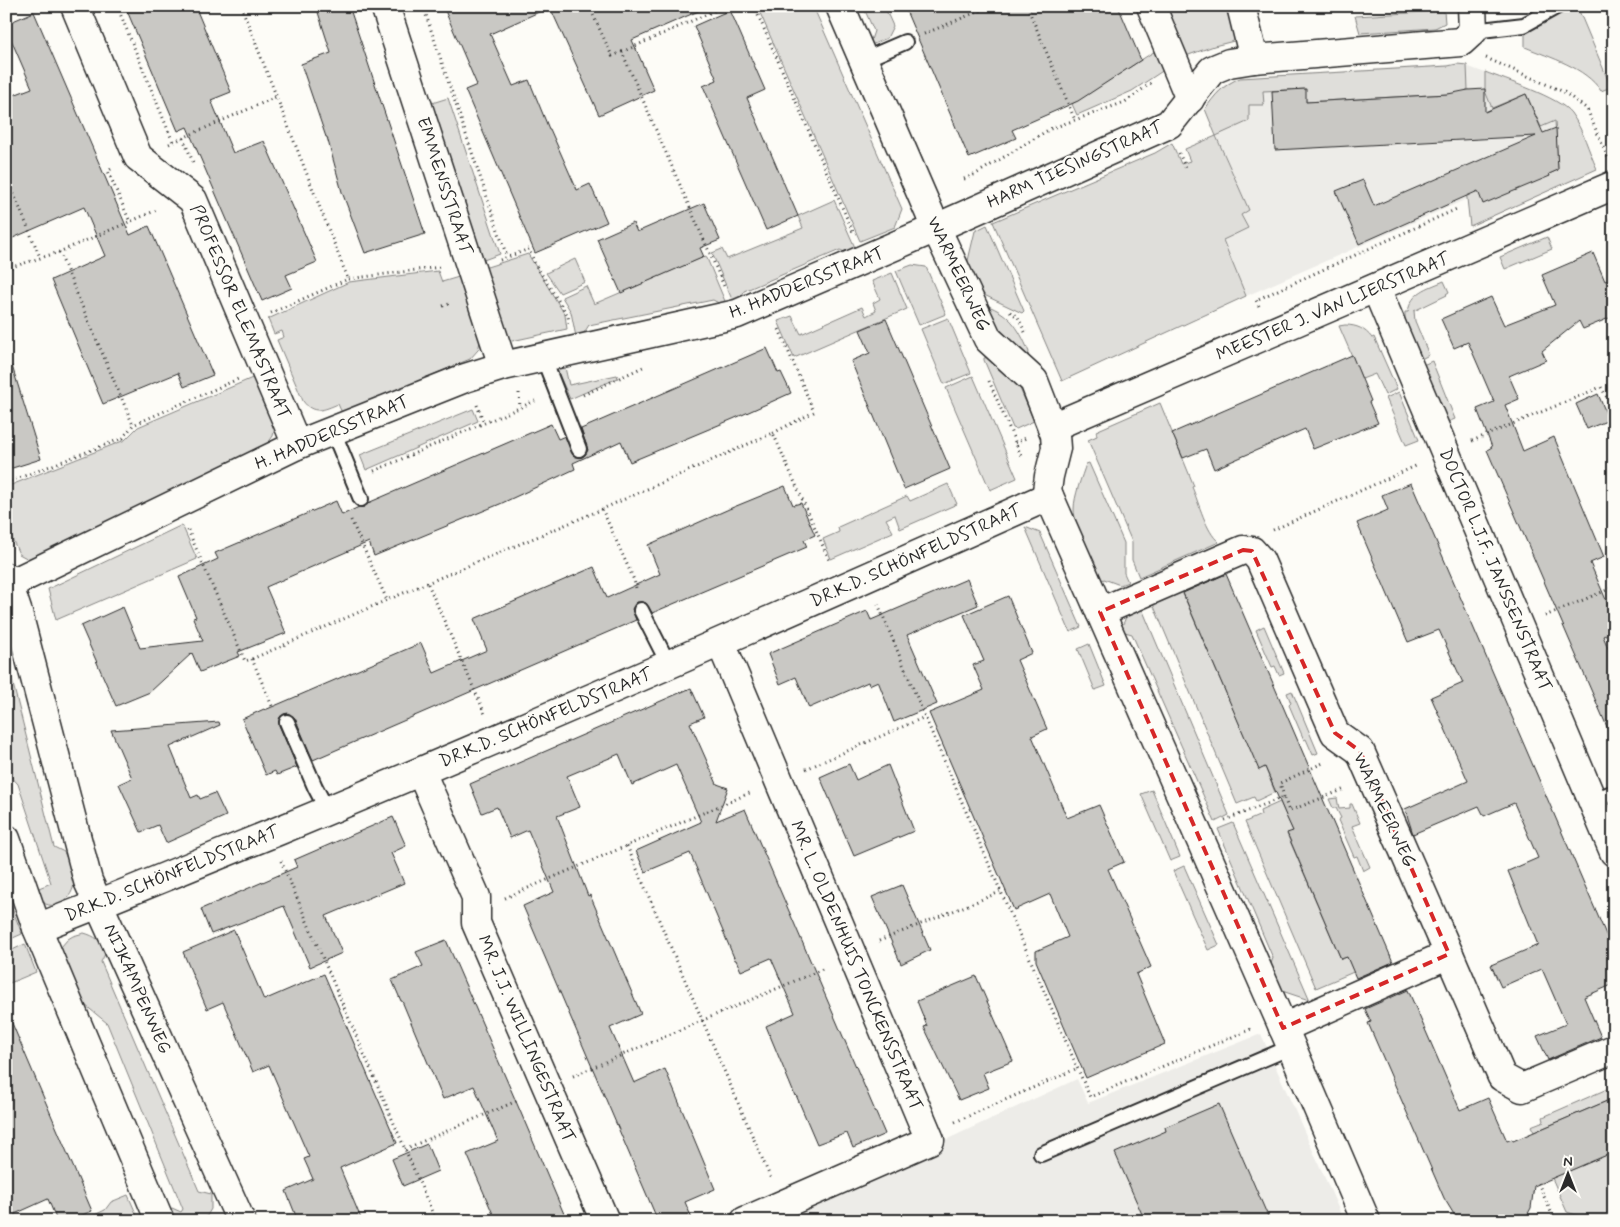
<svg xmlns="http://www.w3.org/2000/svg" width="1620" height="1227" viewBox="0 0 1620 1227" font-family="Mynerve,sans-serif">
<rect width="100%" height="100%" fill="#fdfcf7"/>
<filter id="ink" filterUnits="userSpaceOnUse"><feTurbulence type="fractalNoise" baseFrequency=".02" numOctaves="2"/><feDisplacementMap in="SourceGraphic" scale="10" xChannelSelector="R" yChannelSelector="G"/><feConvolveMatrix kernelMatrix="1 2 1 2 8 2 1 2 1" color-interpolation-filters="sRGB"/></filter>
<g filter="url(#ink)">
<g fill="#edece8">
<path d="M1461 64 1523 87 1563 105 1576 120 1597 169 1470 226 1467 199 1246 296 1223 239 1247 229 1241 215 1249 210 1205 109 1218 90 1229 82 1240 78Z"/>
<path d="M1261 1034 1344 1221H771L1077 1079 1088 1103Z"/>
</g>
<g fill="#dfdeda" stroke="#858482">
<path d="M757 6H813L902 209 895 227 860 241Z"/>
<path d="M863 6H884L893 26 887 38 869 46 874 31Z"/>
<path d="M1161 6H1218L1235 16 1239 33 1234 41 1214 46 1183 57Z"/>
<path d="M1569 6H1577L1611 87 1601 91C1585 67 1551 58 1525 47V32Z"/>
<path d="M1444 11 1445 23 1435 28 1360 33 1355 16Z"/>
<path d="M1161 49 1170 66 1132 91 1077 115 1072 104 1152 53Z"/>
<path d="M1457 64 1467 65 1468 90H1466V93L1306 102 1305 89 1263 91 1264 105H1249V121L1216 136 1249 210 1241 215 1248 228 1223 240 1246 296 1062 381 993 222 1155 153 1172 143 1181 164 1190 161 1185 149 1216 136 1205 109C1215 95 1223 85 1240 78L1448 66Z"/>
<path d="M1485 72C1505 80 1559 97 1571 113 1584 131 1588 150 1597 169L1470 226 1464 171 1550 176 1549 174 1558 170 1555 121 1541 127 1526 94 1492 108 1485 91Z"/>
<path d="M448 98 500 254 481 261 429 104Z"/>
<path d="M834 200 857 252 851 255 840 250 744 291 740 302 734 304 712 253 722 249 727 259 803 228 798 216Z"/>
<path d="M987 225 1024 311 1022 313 982 294 977 290 966 269 975 231Z"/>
<path d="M1547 237 1552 249 1505 269 1500 257Z"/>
<path d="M528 254 565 315 567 329 512 341 507 336 484 268Z"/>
<path d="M706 256 727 306H724L713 300 589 325 582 336 576 337 571 312 562 297 586 286 594 304Z"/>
<path d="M575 259 585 282 560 293 546 273Z"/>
<path d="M912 265 926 267 946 314 919 325 896 271Z"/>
<path d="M438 271 442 282 462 276 481 338 478 350 470 359 342 413 338 404C324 410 313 415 303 401L277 340 284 337 282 331 274 334 268 319 349 282Z"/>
<path d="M892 273 907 309 794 358 778 321 792 316 801 334 862 307 866 316 876 311 873 303 880 299 872 281Z"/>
<path d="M1444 281 1449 292 1446 294 1447 295 1414 311 1415 321 1429 355 1421 359 1405 323V312H1408C1411 292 1428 288 1444 281Z"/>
<path d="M980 303C1009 312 1018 326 1029 352L1028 356 992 328Z"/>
<path d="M948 318 971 373 944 384 921 329Z"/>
<path d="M1345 325C1357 325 1365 329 1372 338L1374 337 1397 389 1385 395 1375 374 1362 379 1339 326Z"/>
<path d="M989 357 1018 384 1034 421 1016 429 1013 428 984 360V358Z"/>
<path d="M1432 361 1455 419 1448 422 1423 365Z"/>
<path d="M564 363 569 385 617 375 618 378 570 399 556 368Z"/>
<path d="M257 376 276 423 273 436 266 446 32 561 19 554 6 525V487L125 440 138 427Z"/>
<path d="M973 376 1017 478 990 490 946 388Z"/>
<path d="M1399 392 1419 440 1406 445 1386 398Z"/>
<path d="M1160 403 1194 486 1192 487C1199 503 1206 532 1219 542L1139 577 1132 560V542L1088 440 1097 436 1096 431Z"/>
<path d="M473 409 478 421 366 470 360 455Z"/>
<path d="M1089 463 1124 543V573L1128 582 1120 585 1104 579 1101 581C1093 564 1074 527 1074 509 1074 496 1082 476 1086 464Z"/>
<path d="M948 484 957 504 900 529 895 515 886 519 893 532 831 559 823 539 839 532 838 527 907 496 910 501Z"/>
<path d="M182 525 197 559 56 620 48 589Z"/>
<path d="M1025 527 1040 533 1081 627 1070 632Z"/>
<path d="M1225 573 1226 574 1183 594 1259 769 1265 767 1275 792 1256 801 1254 797 1237 804 1153 604Z"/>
<path d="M1140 604 1229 815 1215 822 1132 634 1121 631 1120 626 1123 624 1130 608Z"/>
<path d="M6 620 15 654 8 664 54 847 64 852C68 861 74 873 74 882 74 898 54 914 40 900 38 898 36 893 34 890L51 883 18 784 6 771Z"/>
<path d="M1264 626 1284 673 1279 675 1275 666 1272 667 1256 630Z"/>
<path d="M1089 644 1106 686 1095 690 1078 649Z"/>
<path d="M1292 691 1318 753 1313 755 1306 739 1304 740 1289 705 1291 703 1287 693Z"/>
<path d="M1152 790 1180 857 1170 861 1141 794Z"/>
<path d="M1337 798 1339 809 1350 808V804H1352L1360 823 1352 826 1370 867 1363 871 1357 856 1354 857 1338 820 1341 818 1336 808H1333L1329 799Z"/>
<path d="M1280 802 1293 831 1287 834 1341 959 1347 957 1353 970 1390 954 1391 956 1316 988 1245 822 1261 815 1260 811Z"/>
<path d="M1233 823 1309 998 1306 999 1285 992 1279 994 1269 969 1273 958 1218 829Z"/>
<path d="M1184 866 1219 945 1208 950 1173 871Z"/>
<path d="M6 893 22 934 6 941Z"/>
<path d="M84 933C95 936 102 941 106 952L101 962 199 1191 211 1194V1209L204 1221H169L163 1211 172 1208 181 1212 183 1209 107 1023 74 996 60 955 61 947 68 939 73 936Z"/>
<path d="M25 944 36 972 10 983 6 973V953Z"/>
<path d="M1614 1086V1098L1534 1132 1531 1126 1544 1121 1543 1117Z"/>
<path d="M1614 1152V1214L1598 1221H1588V1219L1567 1212 1552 1178Z"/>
<path d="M128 1195 138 1218 137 1221H82L105 1210 111 1202Z"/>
</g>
<g fill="#c9c8c4" stroke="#2b2b2b">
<path d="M125 6H195L231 92 211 100 233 153 264 141 317 262 286 275 292 288 262 301 187 127 178 131Z"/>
<path d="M316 6H349L425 234 365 253 342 192 327 137H326L301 64 331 53Z"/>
<path d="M443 6H710L632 40 654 90 599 115 550 7 490 34 513 86 529 80 549 129H550L577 190 590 184 607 222 535 253 465 90 477 85Z"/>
<path d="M904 6H1118L1141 60 1078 101 1012 130 1016 138 969 158Z"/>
<path d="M730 10 765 90 747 98 798 216 766 230 703 86 717 80 694 26Z"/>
<path d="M34 12 130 235 149 226 213 375 184 387 178 373 103 404 51 280 105 256 84 207 6 241V98L32 88 6 28V24Z"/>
<path d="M1306 89V102L1448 94 1468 90 1485 89V112L1526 94 1543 133 1556 128 1558 170 1549 174 1550 176 1483 204 1478 191 1359 244 1336 191 1363 180 1374 206 1536 136 1275 150 1272 91Z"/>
<path d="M704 203 720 240 700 248 704 257 621 293 597 239 633 223 637 232Z"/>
<path d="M1593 253 1605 281 1608 280 1614 293V316L1583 329 1579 321 1542 351 1546 360 1509 376 1519 399 1505 405 1523 451 1554 437 1604 557 1590 563 1614 618V631L1603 636 1614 662V743L1487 450 1492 447 1477 409 1494 402 1468 342 1454 348 1441 319 1491 297 1504 325 1555 305 1542 275Z"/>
<path d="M886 319 950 469 904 489 851 361 870 353 860 330Z"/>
<path d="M767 348 778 373 781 372 791 393 733 419 630 462 621 441 573 463 575 469 500 504 374 556 369 542 266 587 286 633 238 652 240 656 200 672 192 653 150 692 116 706 81 626 123 607 140 648 203 641 193 618 196 617 179 577 218 559 215 553 336 501 342 515 359 507H364L368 503 551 424 558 439 565 436 573 455 582 457 585 455 588 450 581 429Z"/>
<path d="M1352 355 1371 401 1369 402 1378 423 1313 449 1305 429 1214 469 1206 449 1183 458 1172 433Z"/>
<path d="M12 366 41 459 6 470V367Z"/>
<path d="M1598 394 1609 420 1587 429 1576 404Z"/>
<path d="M1411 483 1614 953V984L1584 997 1601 1037 1548 1060 1537 1036 1566 1024 1542 969 1501 987 1491 965 1538 945 1508 871 1538 858 1514 803 1484 816 1479 806 1413 834 1405 809 1468 781 1431 697 1463 683 1439 630 1408 642 1357 523 1388 510 1382 495Z"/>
<path d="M785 486 793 505 801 503 815 535 804 540 807 547 652 613 646 603 637 602 632 609 636 620 313 760 295 718 288 713 284 714 280 717 279 725 297 767 277 775 275 771 266 775 242 719 264 709 265 710 421 643 434 673 487 650 474 619 594 567 607 598 660 574 648 545 729 509Z"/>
<path d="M1226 574 1393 962 1356 978 1347 957 1341 959 1287 833 1293 831 1287 818 1265 767 1259 770 1183 593Z"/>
<path d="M967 579 978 605 907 635 937 704 894 722 878 681 869 685 868 682 809 708 796 677 780 684 768 654 867 611 871 620Z"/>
<path d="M1008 596 1032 653 1017 660 1047 729 1032 736 1067 818 1099 805 1124 862 1108 869 1151 967 1136 974 1165 1044 1086 1078 1036 961V951L1068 937 1050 894 1014 910 929 713 984 690 973 665 984 661 964 615Z"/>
<path d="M691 688 704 717 690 723 717 784 728 788 716 821 745 809 885 1134 853 1148 847 1133 817 1144 796 1095 795 1096 766 1026 795 1013 771 958 741 971 736 960H735L690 853 645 872 636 851 701 822 676 765 632 785 619 754 567 776 580 807 557 816 588 896 590 895 641 1014 610 1028 634 1083 665 1069 715 1189 685 1202 693 1221H658L523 906 554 892 528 830 510 838 497 807 482 813 470 784Z"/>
<path d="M219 722 220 725 170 747 191 798 198 795 200 799 215 793 226 816 166 843 158 825 141 832 119 784 132 778 111 730Z"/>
<path d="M849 764 856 780 888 765 914 831 854 856 820 777Z"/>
<path d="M393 817 406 846 391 853 404 883 326 916 342 953 310 967 284 906 211 934 201 909 297 867 294 860Z"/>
<path d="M902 885 930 950 901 964 872 897Z"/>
<path d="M234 930 264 1000 324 974 397 1143 340 1168 362 1221H298L286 1191 313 1179 304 1159 309 1157 287 1107 269 1065 253 1072 223 1002 207 1009 183 952Z"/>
<path d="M446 940 521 1113 567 1221H496L467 1154 498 1141 474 1086 443 1099 402 1001H401L392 980 423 966 416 952Z"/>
<path d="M976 976 1013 1061 983 1073 989 1088 959 1100 924 1027 927 1026 917 1001Z"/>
<path d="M1408 990 1460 1110 1488 1098 1507 1141 1512 1139 1513 1141 1614 1098V1152L1534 1186 1531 1208 1524 1221H1458L1444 1198 1368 1023 1371 1022 1365 1009Z"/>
<path d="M6 1009 92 1211 68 1221H57L48 1199 6 1218Z"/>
<path d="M1219 1104 1270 1221H1145L1115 1153 1166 1131 1165 1127Z"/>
<path d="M427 1144 438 1171 403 1186 392 1159Z"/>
</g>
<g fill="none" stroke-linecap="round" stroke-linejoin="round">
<defs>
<g id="service">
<path d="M1473 31 1524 25 1558 6"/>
<path d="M863 60 905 42"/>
<path d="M543 357 579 449"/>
<path d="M333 431 361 499"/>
<path d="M641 610 669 665"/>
<path d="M287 722 315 787 327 810"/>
<path d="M1592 801 1614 792"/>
<path d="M1041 1154 1291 1047"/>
</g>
<g id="minor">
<path d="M75 6 138 157 193 200 297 445"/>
<path d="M385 6 503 366"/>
<path d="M840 6 936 228 988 339 1034 381 1055 435 1056 448 1049 476 1047 491 1049 496 1279 1018 1366 1221"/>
<path d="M1151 6 1190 99"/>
<path d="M1241 6 1254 59"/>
<path d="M1376 288 1614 852"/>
<path d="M1052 427 1614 185"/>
<path d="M6 577 18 613 88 881 99 905 241 1221"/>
<path d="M6 586 297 445 465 378 503 366 737 314 936 228 1169 124 1212 70 1229 63 1254 59 1461 42 1473 31 1472 6"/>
<path d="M1100 612 1243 550 1252 551 1260 560 1335 733 1360 751 1449 954 1283 1028"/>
<path d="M721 643 930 1140 745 1221"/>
<path d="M421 772 476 897V923L605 1221"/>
<path d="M6 839 37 928 160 1221"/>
<path d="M37 928C118 897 198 863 278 831 537 724 793 611 1049 496"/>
<path d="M1449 954 1502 1077 1522 1088 1614 1049"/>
</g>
</defs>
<use href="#service" stroke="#2b2b2b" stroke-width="18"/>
<use href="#minor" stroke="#2b2b2b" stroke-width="31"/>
<g stroke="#2b2b2b" stroke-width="3" stroke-dasharray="1 4" stroke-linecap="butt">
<path d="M117 6 173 142"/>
<path d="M241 6 348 279"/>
<path d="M423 6 507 257"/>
<path d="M589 6 612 56 622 52 724 286"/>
<path d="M754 6 853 232"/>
<path d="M1027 6 1075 120"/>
<path d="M924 34 991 6"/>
<path d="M622 52 725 6"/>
<path d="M1486 58 1564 92 1587 109 1608 158"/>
<path d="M183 138 193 162"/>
<path d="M169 144 276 97"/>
<path d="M1179 153 1186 169"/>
<path d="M111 169 108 171 130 222"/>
<path d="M6 175 40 257"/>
<path d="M964 179 976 174 1050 129 1125 102 1151 83"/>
<path d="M1610 218 1614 225"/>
<path d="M59 252 133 425"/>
<path d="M500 260 529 249 535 264 568 316 569 323"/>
<path d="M6 269 59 252 157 210"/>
<path d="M443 306 452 303"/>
<path d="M1259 306 1256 300 1459 208"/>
<path d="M1010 312 1018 317 1025 332"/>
<path d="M271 313 348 279 440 267"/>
<path d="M989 381 1022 458"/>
<path d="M519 393 520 408"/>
<path d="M583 395 643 367"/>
<path d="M477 405 484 423"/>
<path d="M773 433 814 412 779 329"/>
<path d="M1472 441 1601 387 1614 410"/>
<path d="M1015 443 1026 438"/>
<path d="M374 471 535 401"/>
<path d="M6 483 123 438 133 425 238 379"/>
<path d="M602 509 634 580 636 588"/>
<path d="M351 520 387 600"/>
<path d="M188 530 245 661 252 659 272 706"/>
<path d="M1273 530 1418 465"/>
<path d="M428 584 485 714"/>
<path d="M878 604 925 717 1090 1097 1251 1029"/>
<path d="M1545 616 1614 587"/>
<path d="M252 659 387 600 598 511 773 433 830 562"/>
<path d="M806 769 925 717"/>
<path d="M1284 797 1280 783 1325 762"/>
<path d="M1225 820 1284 797 1289 811 1345 789"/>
<path d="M627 846 771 1179"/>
<path d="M281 861 436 1221"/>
<path d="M505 898 752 792"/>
<path d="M879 941 1000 892"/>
<path d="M573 1076 825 968"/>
<path d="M955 1122 1078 1068"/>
<path d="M405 1149 519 1100"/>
<path d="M1538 1183 1555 1221"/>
<path d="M1610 1221 1614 1219"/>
</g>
<use href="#service" stroke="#fdfcf7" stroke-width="14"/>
<use href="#minor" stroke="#fdfcf7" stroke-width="28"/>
</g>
</g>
<path fill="none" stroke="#d62828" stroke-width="4" stroke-dasharray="10 6" stroke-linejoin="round" d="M1243 550 1252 551 1335 733 1360 751 1449 954 1283 1028 1100 612Z"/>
<g text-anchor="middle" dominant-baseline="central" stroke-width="4.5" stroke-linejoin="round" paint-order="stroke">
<g font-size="18" fill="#2b2b2b" stroke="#fdfcf7">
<text transform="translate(1075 165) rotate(-24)">HARM TIESINGSTRAAT</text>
<text transform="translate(444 186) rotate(72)">EMMENSSTRAAT</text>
<text transform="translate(958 274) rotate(65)">WARMEERWEG</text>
<text transform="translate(807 283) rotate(-22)">H. HADDERSSTRAAT</text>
<text transform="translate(1333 307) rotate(-23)">MEESTER J. VAN LIERSTRAAT</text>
<text transform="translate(240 312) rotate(67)">PROFESSOR ELEMASTRAAT</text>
<text transform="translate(332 433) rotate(-23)">H. HADDERSSTRAAT</text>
<text transform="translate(916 556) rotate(-24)">DR.K.D. SCHÖNFELDSTRAAT</text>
<text transform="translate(1495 570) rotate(67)">DOCTOR L.J.F. JANSSENSTRAAT</text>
<text transform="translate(546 718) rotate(-23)">DR.K.D. SCHÖNFELDSTRAAT</text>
<text transform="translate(1384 810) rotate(65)">WARMEERWEG</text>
<text transform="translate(172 874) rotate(-22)">DR.K.D. SCHÖNFELDSTRAAT</text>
<text transform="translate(856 966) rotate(67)">MR. L. OLDENHUIS TONCKENSSTRAAT</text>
<text transform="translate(137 989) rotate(66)">NIJKAMPENWEG</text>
<text transform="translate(526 1039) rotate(67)">MR. J.J. WILLINGESTRAAT</text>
</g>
</g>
<rect width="1620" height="1227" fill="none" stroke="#fdfcf7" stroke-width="25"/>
<rect x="12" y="12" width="1595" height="1202" fill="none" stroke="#2b2b2b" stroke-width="2" filter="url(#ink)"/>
<g transform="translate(1568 1174)" stroke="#fdfcf7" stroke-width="4" paint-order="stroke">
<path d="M0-4L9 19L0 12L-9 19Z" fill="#2b2b2b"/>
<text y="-8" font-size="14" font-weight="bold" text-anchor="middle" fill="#2b2b2b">N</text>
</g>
</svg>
